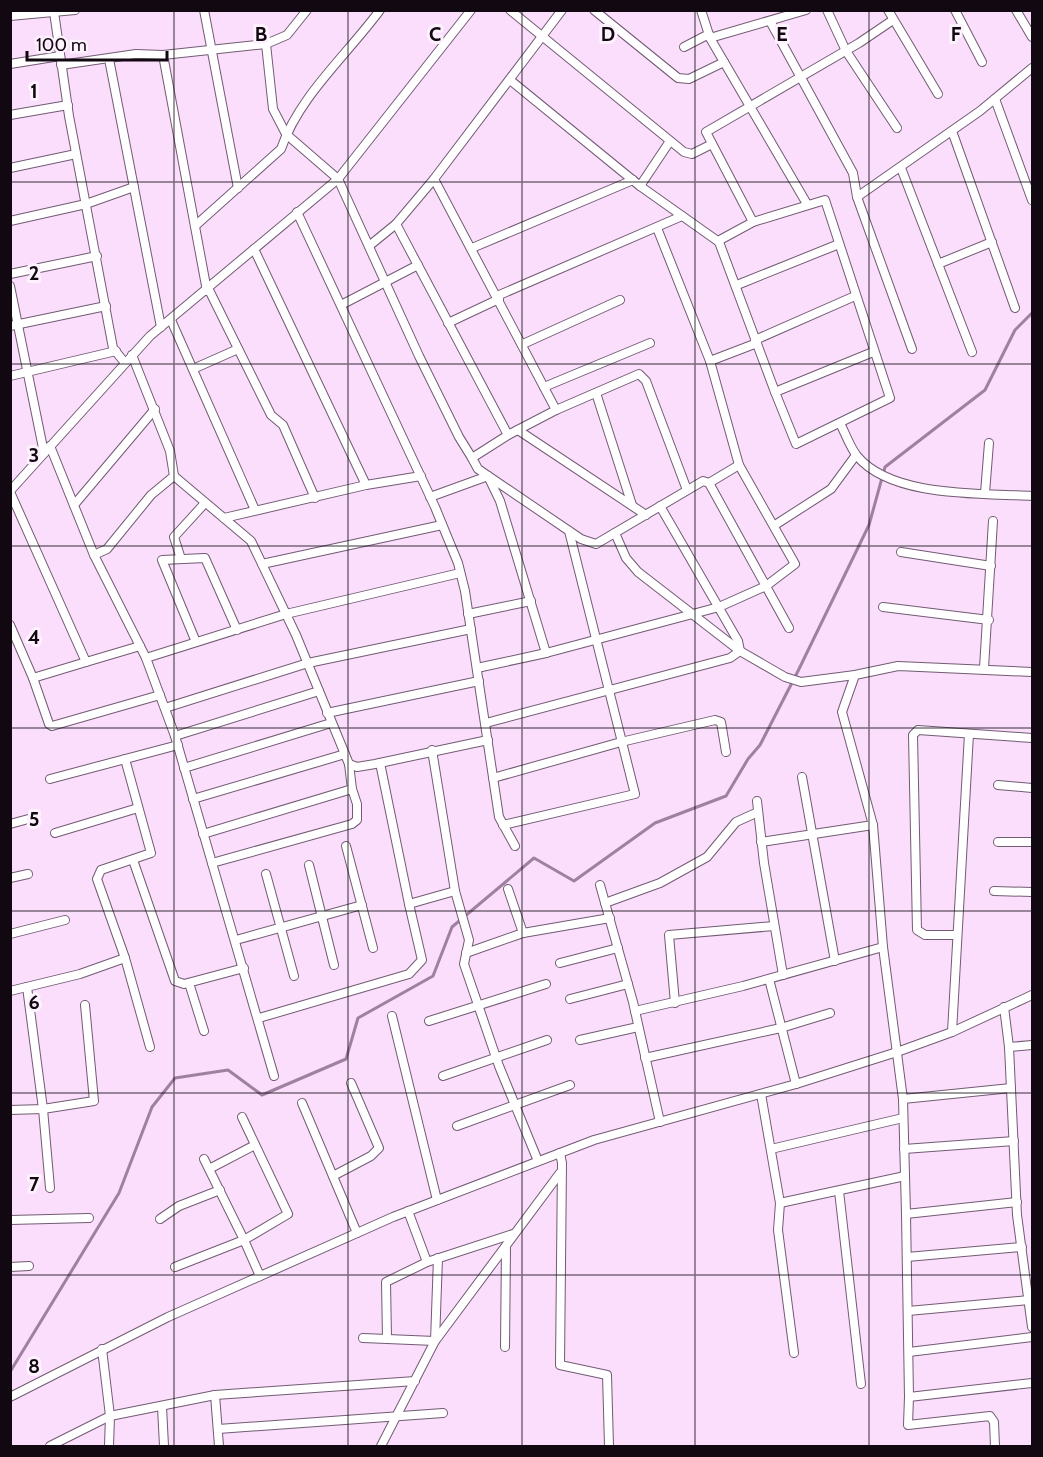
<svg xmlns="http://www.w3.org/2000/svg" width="1043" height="1457" viewBox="0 0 1043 1457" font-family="Cabin,sans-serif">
<rect width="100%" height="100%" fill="#fadefb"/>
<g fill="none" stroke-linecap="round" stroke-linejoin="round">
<path stroke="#a080a1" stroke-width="3" d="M10 1372 119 1193 152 1107 175 1078 228 1070 262 1095 346 1059 358 1018 433 976 452 927 534 858 574 881 655 823 726 796 748 759 760 745 798 671 869 525 885 467 985 390 1015 330 1032 313"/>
<defs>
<g id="street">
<path d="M204 10 238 188"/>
<path d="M510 10 684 152 692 154 712 144"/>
<path d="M594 10 678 78 689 79 724 62"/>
<path d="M701 10 710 38 806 10"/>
<path d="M827 10 846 51 897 128"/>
<path d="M888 10 938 94"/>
<path d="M955 10 982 62"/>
<path d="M1016 10 1032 37"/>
<path d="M54 12 69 116 113 348 125 363"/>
<path d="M10 16 75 10"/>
<path d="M770 21 853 173 857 197 912 349"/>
<path d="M710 38 807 204"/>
<path d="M266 44 273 109 286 134 338 179 419 356 459 437 472 458"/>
<path d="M684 47 709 34"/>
<path d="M163 55 207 291"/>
<path d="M109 59 161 327"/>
<path d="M10 64 60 56"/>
<path d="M61 65 136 54 163 55 266 44 287 35 307 10"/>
<path d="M510 80 640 186 719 242 775 392 873 352"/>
<path d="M995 99 1032 200"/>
<path d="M10 115 68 105"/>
<path d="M952 131 1015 308"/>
<path d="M10 168 76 154"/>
<path d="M901 168 972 352"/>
<path d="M434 179 396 224 508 435 556 410 639 374 646 381 687 490"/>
<path d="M640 186 670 141"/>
<path d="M857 197 980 111 1032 68"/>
<path d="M297 212 435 507 458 563 465 591 499 817 515 846"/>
<path d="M10 221 86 204 134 187"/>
<path d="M195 226 281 149C299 96 347 55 380 10"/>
<path d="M657 228 710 361 757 343"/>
<path d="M718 241 753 222"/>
<path d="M369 246 396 224"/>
<path d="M472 248 633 180"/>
<path d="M254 249 366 485"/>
<path d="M938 264 992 242"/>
<path d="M10 274 97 256"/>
<path d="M737 285 839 244"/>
<path d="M10 286 44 453"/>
<path d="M209 290 271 415 283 425 315 498"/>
<path d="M497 296 682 216"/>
<path d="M341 305 418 265"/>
<path d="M171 320 255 510"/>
<path d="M448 323 499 299"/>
<path d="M10 326 106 306"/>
<path d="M755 340 855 296"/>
<path d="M523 344 620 300"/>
<path d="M132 355 170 451 174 476 251 541 296 635 349 764 357 767 375 764 488 740"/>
<path d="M193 369 238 349"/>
<path d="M10 376 116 351"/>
<path d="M544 387 650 343"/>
<path d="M775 392 796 444 890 398 825 200 753 222 706 132 859 43 893 20"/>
<path d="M596 393 632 505"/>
<path d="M556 410 434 179 562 10"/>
<path d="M840 423C845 433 850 447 857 456 892 498 982 493 1032 496"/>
<path d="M518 430 646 515"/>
<path d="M508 435 472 458 478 469 581 539 596 544 703 481 709 483 789 628"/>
<path d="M50 446 94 555 146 658 175 736 274 1076"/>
<path d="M709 483 739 465"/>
<path d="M10 491 150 336 338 179 471 10"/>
<path d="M10 492 86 662 140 646"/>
<path d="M985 493 989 443"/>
<path d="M430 497 488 476 500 501 546 653 719 607 766 586 795 564 739 465 710 361"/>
<path d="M74 505 155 409"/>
<path d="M224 518 366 485 421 476"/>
<path d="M775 525 831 489 856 455"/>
<path d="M615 533 626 558 638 572 740 651 785 677 801 682 855 675"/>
<path d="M901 552 991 566"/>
<path d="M94 555 107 549 151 495 174 476"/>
<path d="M181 559 174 537 205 503"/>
<path d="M262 564 442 525"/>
<path d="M883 607 989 620"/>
<path d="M468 614 531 601"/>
<path d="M10 625 33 678 86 662"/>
<path d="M196 642 162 560 205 558 237 630"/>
<path d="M146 658 286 614 460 573"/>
<path d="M477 668 546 653"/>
<path d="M984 668 993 521"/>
<path d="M33 678 49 724 52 726 160 695"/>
<path d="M165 708 308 663 471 629"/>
<path d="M327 713 479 681"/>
<path d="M486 723 730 658 740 651 738 641 660 506"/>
<path d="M175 736 319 691"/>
<path d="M432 750 455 891 469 940 464 964 499 1066 538 1161"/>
<path d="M125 759 151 853 101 870 97 879 125 958 150 1047"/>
<path d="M380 763 409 904 455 891"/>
<path d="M184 768 331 723"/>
<path d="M802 777 835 961"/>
<path d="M493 778 621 742 715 720 721 722 726 752"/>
<path d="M50 779 178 745"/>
<path d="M998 785 1032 788"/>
<path d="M193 799 345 754"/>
<path d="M757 801 764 863 783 975"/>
<path d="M10 824 32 818"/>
<path d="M503 825 635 794 569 531"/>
<path d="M55 833 138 808"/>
<path d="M203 834 352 789 349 764"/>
<path d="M761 842 873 825"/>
<path d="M998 842H1032"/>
<path d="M346 846 373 948"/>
<path d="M133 860 175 981 184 984 244 968"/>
<path d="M212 863 352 824 357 820V804L352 789"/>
<path d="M309 865 334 965"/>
<path d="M266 874 294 976"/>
<path d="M10 878 28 874"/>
<path d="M600 885 633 1002 660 1122"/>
<path d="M508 889 523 933"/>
<path d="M994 891 1032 892"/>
<path d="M605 903 660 883 707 857 736 822 758 812"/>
<path d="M10 934 65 920"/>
<path d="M957 935H925L917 930 913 735 918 730 1032 738"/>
<path d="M236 940 362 905"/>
<path d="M466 953 523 933 610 918"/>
<path d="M560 963 618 948"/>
<path d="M769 979 796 1084"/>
<path d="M189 983 204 1031"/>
<path d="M27 987 43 1109 50 1188"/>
<path d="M10 991 80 974 125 958"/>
<path d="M570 999 628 984"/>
<path d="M675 1003 669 935 774 926"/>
<path d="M1004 1007 1009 1047 1032 1045"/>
<path d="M635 1011 743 986 883 947"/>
<path d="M392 1016 437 1200"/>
<path d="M259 1018 409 974 422 960 409 904"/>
<path d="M429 1021 546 984"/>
<path d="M952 1032 969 734"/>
<path d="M580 1040 638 1027"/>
<path d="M1009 1047 1017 1215 1032 1327"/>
<path d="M645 1058 781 1028 830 1013"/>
<path d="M443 1076 547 1040"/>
<path d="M761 1094 780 1203 905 1176"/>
<path d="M903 1099 1011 1088"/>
<path d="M302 1103 357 1233"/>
<path d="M10 1110 43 1109 94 1101 85 1005"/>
<path d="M242 1117 288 1214 244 1240 260 1276"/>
<path d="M457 1126 570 1085"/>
<path d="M771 1149 903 1118"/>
<path d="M904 1149 1014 1141"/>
<path d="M560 1153 562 1163 560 1365 607 1375 609 1446"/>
<path d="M209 1169 255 1145"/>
<path d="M333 1176 371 1156 379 1148 351 1083"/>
<path d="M839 1191 861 1384"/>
<path d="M1017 1202 906 1214 903 1099 883 947 873 825 842 712 855 675 898 666 1032 672"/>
<path d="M780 1203 778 1230 794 1353"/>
<path d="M408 1211 427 1262 513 1234"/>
<path d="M906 1214 909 1397 1032 1383"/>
<path d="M160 1219 179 1206 220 1190"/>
<path d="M10 1220 89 1218"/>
<path d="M907 1257 1022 1247"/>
<path d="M10 1267 29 1266"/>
<path d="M175 1267 244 1240 204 1159"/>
<path d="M908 1311 1029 1300"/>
<path d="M363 1338 435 1341 560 1173"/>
<path d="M387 1338 386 1282 427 1262"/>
<path d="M505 1347 506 1246"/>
<path d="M102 1349 110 1416 109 1446"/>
<path d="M909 1352 1032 1337"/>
<path d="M215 1395 219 1446"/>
<path d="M10 1397 168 1317 393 1217 594 1140 796 1084 897 1052 952 1032 1032 995"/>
<path d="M909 1397 908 1425 990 1416 994 1422 995 1446"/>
<path d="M162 1407 164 1446"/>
<path d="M218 1429 443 1413"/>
<path d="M50 1446 110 1416 215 1395 415 1381"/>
<path d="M381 1446 435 1341 438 1258"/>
</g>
</defs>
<use href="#street" stroke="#725b73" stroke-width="10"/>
<use href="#street" stroke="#fff" stroke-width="8"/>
</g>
<path fill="none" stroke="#110811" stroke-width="1.5" stroke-opacity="0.55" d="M174 10V1446M348 10V1446M522 10V1446M695 10V1446M869 10V1446M10 182H1032M10 364H1032M10 546H1032M10 728H1032M10 911H1032M10 1093H1032M10 1275H1032"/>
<g font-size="20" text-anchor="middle" font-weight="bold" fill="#110811" stroke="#fdf2fd" stroke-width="6" stroke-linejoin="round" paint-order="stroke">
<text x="261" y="41">B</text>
<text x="435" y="41">C</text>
<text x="608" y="41">D</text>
<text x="782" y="41">E</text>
<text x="956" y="41">F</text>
<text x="34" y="98">1</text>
<text x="34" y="280">2</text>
<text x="34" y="462">3</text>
<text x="34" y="644">4</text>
<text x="34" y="826">5</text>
<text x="34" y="1009">6</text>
<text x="34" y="1191">7</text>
<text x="34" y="1373">8</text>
</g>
<rect width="1043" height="1457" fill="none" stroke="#110811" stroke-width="24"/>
<path d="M27 51v9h140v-9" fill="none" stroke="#110811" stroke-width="3"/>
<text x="36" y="51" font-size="18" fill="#110811" stroke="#fdf2fd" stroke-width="4.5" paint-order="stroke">100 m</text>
</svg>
